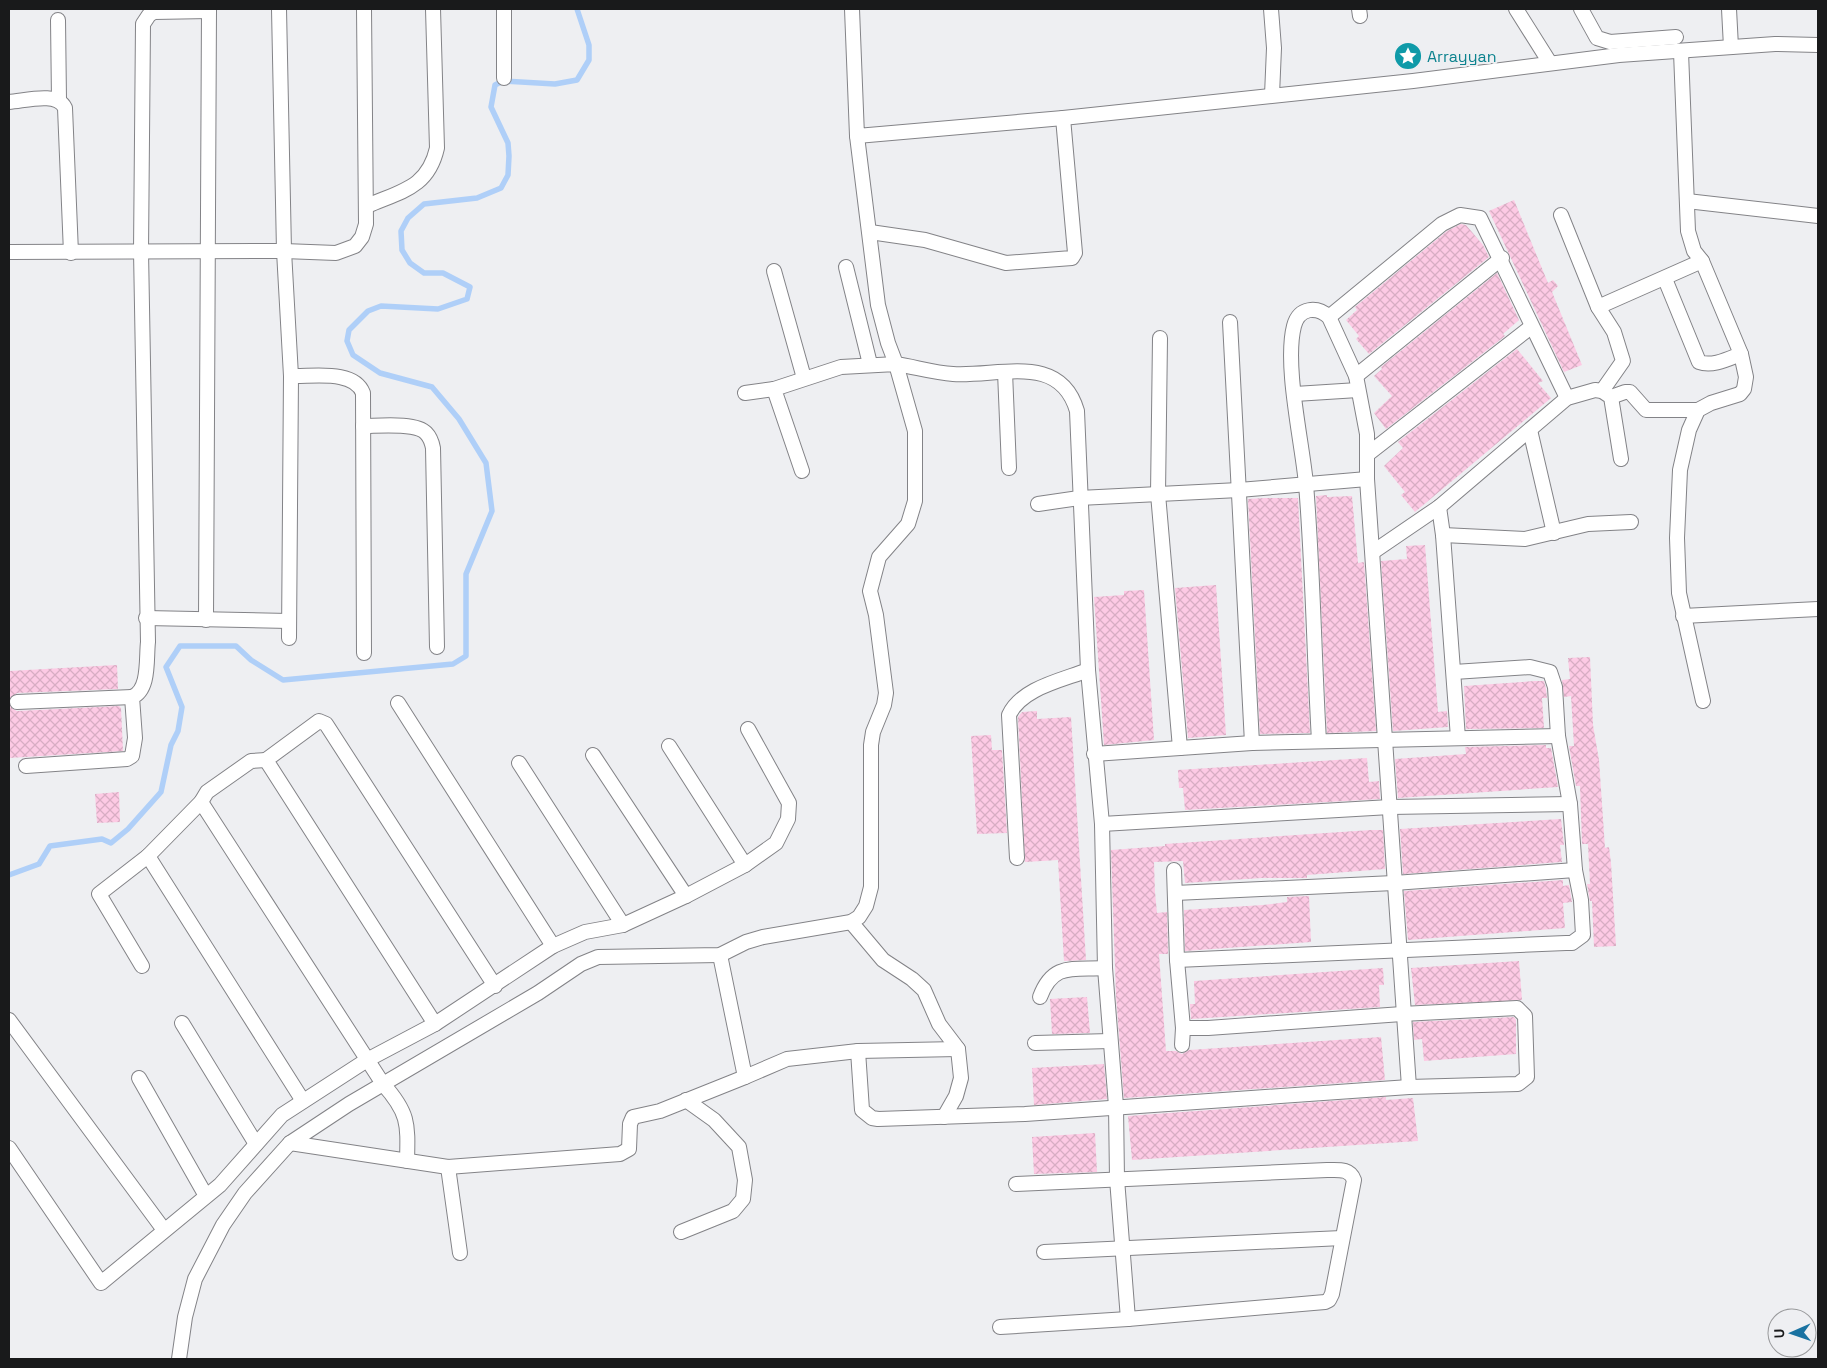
<svg xmlns="http://www.w3.org/2000/svg" width="1827" height="1368" viewBox="0 0 1827 1368" font-family="'Space Grotesk',sans-serif">
<defs>
<pattern id="building-cross-hatch" width="8" height="8" patternUnits="userSpaceOnUse" patternTransform="scale(1.25)"><rect width="8" height="8" fill="#fdcae4"/><path d="M0 0l8 8M0 8l8-8" fill="none" stroke="#d8adc3"/></pattern>
</defs>
<rect width="100%" height="100%" fill="#eeeff2"/>
<g fill="none" stroke-linecap="round" stroke-linejoin="round">
<path stroke="#afcff8" stroke-width="5.5" d="M9 875 39 864 50 846 102 839 111 843 128 829 161 792 171 745 178 731 182 707 166 667 180 646H236L251 660 283 680 453 664 466 656V574L492 511 486 463 459 419 432 387 380 373 353 355 347 341 349 330 368 311 381 306 438 309 467 299 470 287 443 273H424L410 263 402 250 401 231 408 218 424 204 477 198 501 188 508 175 509 156 508 143 491 107 495 85 503 81 555 84 577 80 589 60V45L577 9"/>
</g>
<g fill="url(#building-cross-hatch)">
<path d="M1514 200 1548 283 1553 280 1558 286 1552 292 1582 365 1564 372 1489 211Z"/>
<path d="M1461 224 1466 225 1483 245 1489 257 1369 354 1356 339 1359 336 1346 320 1357 310 1355 307 1447 231Z"/>
<path d="M1497 273 1519 320 1503 334 1505 336 1386 429 1374 413 1392 396 1374 376 1382 369 1381 367Z"/>
<path d="M1517 349 1543 381 1538 383 1551 398 1415 512 1401 495 1405 492 1384 466 1403 448 1398 442Z"/>
<path d="M1327 495V497L1352 496 1358 563 1364 562 1376 731 1327 733 1316 496Z"/>
<path d="M1265 498H1298L1310 733 1260 734 1248 499Z"/>
<path d="M1425 545 1438 712 1447 711 1448 727 1393 731 1381 561 1407 559 1406 546Z"/>
<path d="M1216 585 1226 735 1188 738 1175 588Z"/>
<path d="M1144 590 1154 740 1104 745 1094 597 1124 595V591Z"/>
<path d="M1590 657 1593 725 1599 760 1605 848 1609 847 1611 863 1616 946 1594 947 1592 901H1590L1587 884H1590L1588 844H1582L1580 786H1576L1569 746H1574L1571 696 1564 697 1562 680 1570 679 1568 658Z"/>
<path d="M117 665 118 689 17 693 9 700V671Z"/>
<path d="M1535 681H1544L1546 689 1547 698H1542L1544 728 1466 729 1464 686Z"/>
<path d="M9 704 13 709 17 711 119 706 121 708 123 751 9 758Z"/>
<path d="M1037 711V719L1071 717 1086 960 1064 961 1058 860 1025 862 1018 717 1022 712Z"/>
<path d="M991 735 992 750H1002L1007 833 977 834 971 736Z"/>
<path d="M1546 745V748H1551L1558 787 1398 798 1395 759 1466 754 1465 747Z"/>
<path d="M1367 758 1369 782 1379 781 1380 799 1185 810 1183 788H1179L1178 770Z"/>
<path d="M119 792 120 822 97 823 95 794Z"/>
<path d="M1561 819 1564 845H1560L1562 862 1403 874 1400 829Z"/>
<path d="M1371 830H1383L1385 869 1307 875V878H1262L1185 883 1183 861 1154 862 1155 892 1157 913 1167 912 1168 954H1159L1166 1051H1176L1182 1054 1189 1050 1381 1037 1385 1080 1124 1098 1116 996 1111 850 1165 846V844Z"/>
<path d="M1563 880V886L1569 885 1572 902 1563 903 1565 928 1408 940 1404 891Z"/>
<path d="M1309 896 1311 942 1185 951 1184 910 1263 905 1287 902V897Z"/>
<path d="M1519 961 1522 1000 1415 1005 1411 968Z"/>
<path d="M1383 968 1384 985H1379L1380 1007 1191 1019 1190 1004H1195L1194 981Z"/>
<path d="M1087 997 1090 1033 1052 1034 1050 999Z"/>
<path d="M1514 1017 1516 1020V1054L1424 1061 1422 1039 1414 1040 1413 1022Z"/>
<path d="M1104 1064 1107 1099 1034 1105 1032 1068Z"/>
<path d="M1386 1097V1100L1413 1098 1418 1141 1132 1160 1128 1116Z"/>
<path d="M1095 1133 1097 1172 1034 1174 1032 1137Z"/>
</g>
<g fill="none" stroke-linecap="round" stroke-linejoin="round">
<defs>
<g id="street">
<path d="M279 9 284 251 291 376 289 638"/>
<path d="M852 9 857 136 1063 118 1413 81 1619 55 1775 44 1818 45"/>
<path d="M1271 9 1274 48 1272 95"/>
<path d="M1359 9 1360 16"/>
<path d="M1516 9 1550 63"/>
<path d="M1581 9 1597 38 1610 42 1676 37"/>
<path d="M1729 9 1731 47"/>
<path d="M58 20 59 100"/>
<path d="M1681 52 1688 231 1694 251 1702 261 1741 354 1746 377 1744 389 1740 394 1711 403 1698 410 1689 430 1680 470 1677 538 1679 593 1703 701"/>
<path d="M504 78V9"/>
<path d="M9 102C25 101 57 91 65 108L71 253"/>
<path d="M857 136 878 305 888 343 896 364C915 367 935 373 953 374 999 377 1060 352 1077 411L1088 670 1102 824 1105 968 1116 1106 1117 1179 1128 1319"/>
<path d="M1687 201 1818 216"/>
<path d="M367 206C401 191 428 188 437 148L433 9"/>
<path d="M1561 215 1598 307 1702 261"/>
<path d="M870 232 925 240 1006 263 1072 258 1075 253 1063 118"/>
<path d="M9 252 284 251 336 253 355 246 362 237 366 224 364 9"/>
<path d="M846 267 870 364"/>
<path d="M774 271 804 378"/>
<path d="M1665 279 1699 362C1712 367 1728 359 1741 354"/>
<path d="M1598 307 1614 332 1623 361 1602 391"/>
<path d="M1329 317 1442 224 1460 215 1480 218 1567 398"/>
<path d="M1230 322 1252 743"/>
<path d="M1160 338 1158 494 1180 748"/>
<path d="M1005 372 1009 468"/>
<path d="M291 376C312 377 354 369 363 393L364 653"/>
<path d="M1356 376 1502 258"/>
<path d="M745 393 774 389"/>
<path d="M1295 394 1358 390"/>
<path d="M1611 397 1625 392H1630L1646 410H1698"/>
<path d="M363 426C378 426 416 422 426 433 430 437 432 443 433 448L437 647"/>
<path d="M1530 430 1554 533"/>
<path d="M1368 454 1531 327"/>
<path d="M1038 504 1079 498 1239 490 1367 479"/>
<path d="M1439 507 1443 535 1458 738"/>
<path d="M1443 535 1525 539 1588 524 1631 522"/>
<path d="M1373 552 1439 507 1567 398 1595 390 1602 391 1611 397 1621 459"/>
<path d="M1683 616 1818 609"/>
<path d="M146 618 289 621"/>
<path d="M206 620 209 9"/>
<path d="M17 702 132 697"/>
<path d="M398 703 553 946"/>
<path d="M1319 741C1314 655 1313 569 1306 484 1302 441 1284 365 1294 326 1299 307 1317 306 1329 317L1356 376 1367 434V479L1409 1087"/>
<path d="M669 746 745 865"/>
<path d="M1094 754 1252 743 1558 736"/>
<path d="M593 755 686 896"/>
<path d="M519 763 623 925"/>
<path d="M26 766 127 759 132 756 135 738 132 697C150 690 146 658 148 642L141 251 143 24 149 15 154 12 209 11"/>
<path d="M201 802 383 1084C409 1113 408 1124 407 1161"/>
<path d="M1102 824 1390 807 1570 804"/>
<path d="M148 856 303 1101"/>
<path d="M1017 858 1009 715C1021 688 1063 680 1088 670"/>
<path d="M1175 893 1394 883 1575 870"/>
<path d="M851 922 883 960 912 979 924 990 939 1024 958 1049 961 1078 956 1096 944 1117"/>
<path d="M720 955 745 1077 787 1059 858 1051 958 1049"/>
<path d="M1177 960 1566 943H1572L1583 935 1581 900 1575 870 1570 804 1558 736 1555 687 1550 672 1530 667 1454 672"/>
<path d="M142 966 99 894 148 856 201 802 207 792 251 761 266 760"/>
<path d="M1040 997C1053 962 1073 970 1105 968"/>
<path d="M9 1020 164 1230"/>
<path d="M182 1023 256 1144"/>
<path d="M435 1024 266 760 319 721 326 724 495 986"/>
<path d="M1035 1043 1110 1041"/>
<path d="M1182 1045 1183 1028"/>
<path d="M858 1051 862 1110 872 1118 878 1119 1025 1114 1409 1087 1518 1084 1527 1077 1525 1016 1517 1008 1402 1014 1208 1028H1183L1177 960 1174 870"/>
<path d="M139 1078 206 1196"/>
<path d="M290 1143 448 1167 620 1154 629 1149 630 1124 633 1117 660 1111 745 1077"/>
<path d="M9 1148 101 1283 220 1185 282 1115 367 1060 435 1024 553 946 585 932 623 925 686 896 745 865 776 843 788 819 789 803 748 729"/>
<path d="M448 1167 460 1253"/>
<path d="M681 1232 733 1211 743 1199 745 1180 739 1147 714 1120 686 1100"/>
<path d="M1044 1252 1342 1238"/>
<path d="M1000 1327 1128 1319 1325 1302 1329 1300 1332 1294 1354 1180C1350 1168 1338 1170 1327 1170L1016 1184"/>
<path d="M179 1359 185 1317 195 1279 223 1225 245 1193 290 1143 349 1104 538 993 581 964 598 957 720 955 746 942 763 937 851 922 859 917 866 906 871 887V745L873 732 884 705 886 693 876 615 870 591 879 557 908 524 915 501V431L896 364 841 367 774 389 802 471"/>
</g>
</defs>
<use href="#street" stroke="#838387" stroke-width="16"/>
<use href="#street" stroke="#fff" stroke-width="14"/>
</g>
<defs>
<symbol id="sight-disc" viewBox="-11 -11 22 22"><circle r="9.5" fill="#0f9aa8" stroke="#eeeff2"/><path d="M0-6L1.8-2.2L6-1.7L2.9 1.2L3.7 5.4L0 3.3L-3.7 5.4L-2.9 1.2L-6-1.7L-1.8-2.2Z" fill="#fff"/></symbol>
</defs>
<g fill-rule="evenodd">
<use href="#sight-disc" x="1392" y="40" width="32" height="32"/>
</g>
<g text-anchor="middle" dominant-baseline="central" stroke-width="4" stroke-linejoin="round" paint-order="stroke">
<g font-size="16" fill="#0d838f" stroke="#eeeff2" text-anchor="start">
<text x="1427" y="56">Arrayyan</text>
</g>
</g>
<rect width="1827" height="1368" fill="none" stroke="#191a1b" stroke-width="20"/>
<g transform="translate(1792 1333) rotate(268)"><circle r="24" fill="#eeeff2" stroke="#999a9c"/>
<path d="M0-4L9 19L0 12L-9 19Z" fill="#1972a1"/>
<text y="-8" font-size="14" font-weight="bold" text-anchor="middle" fill="#191a1b">U</text>
</g>
</svg>
